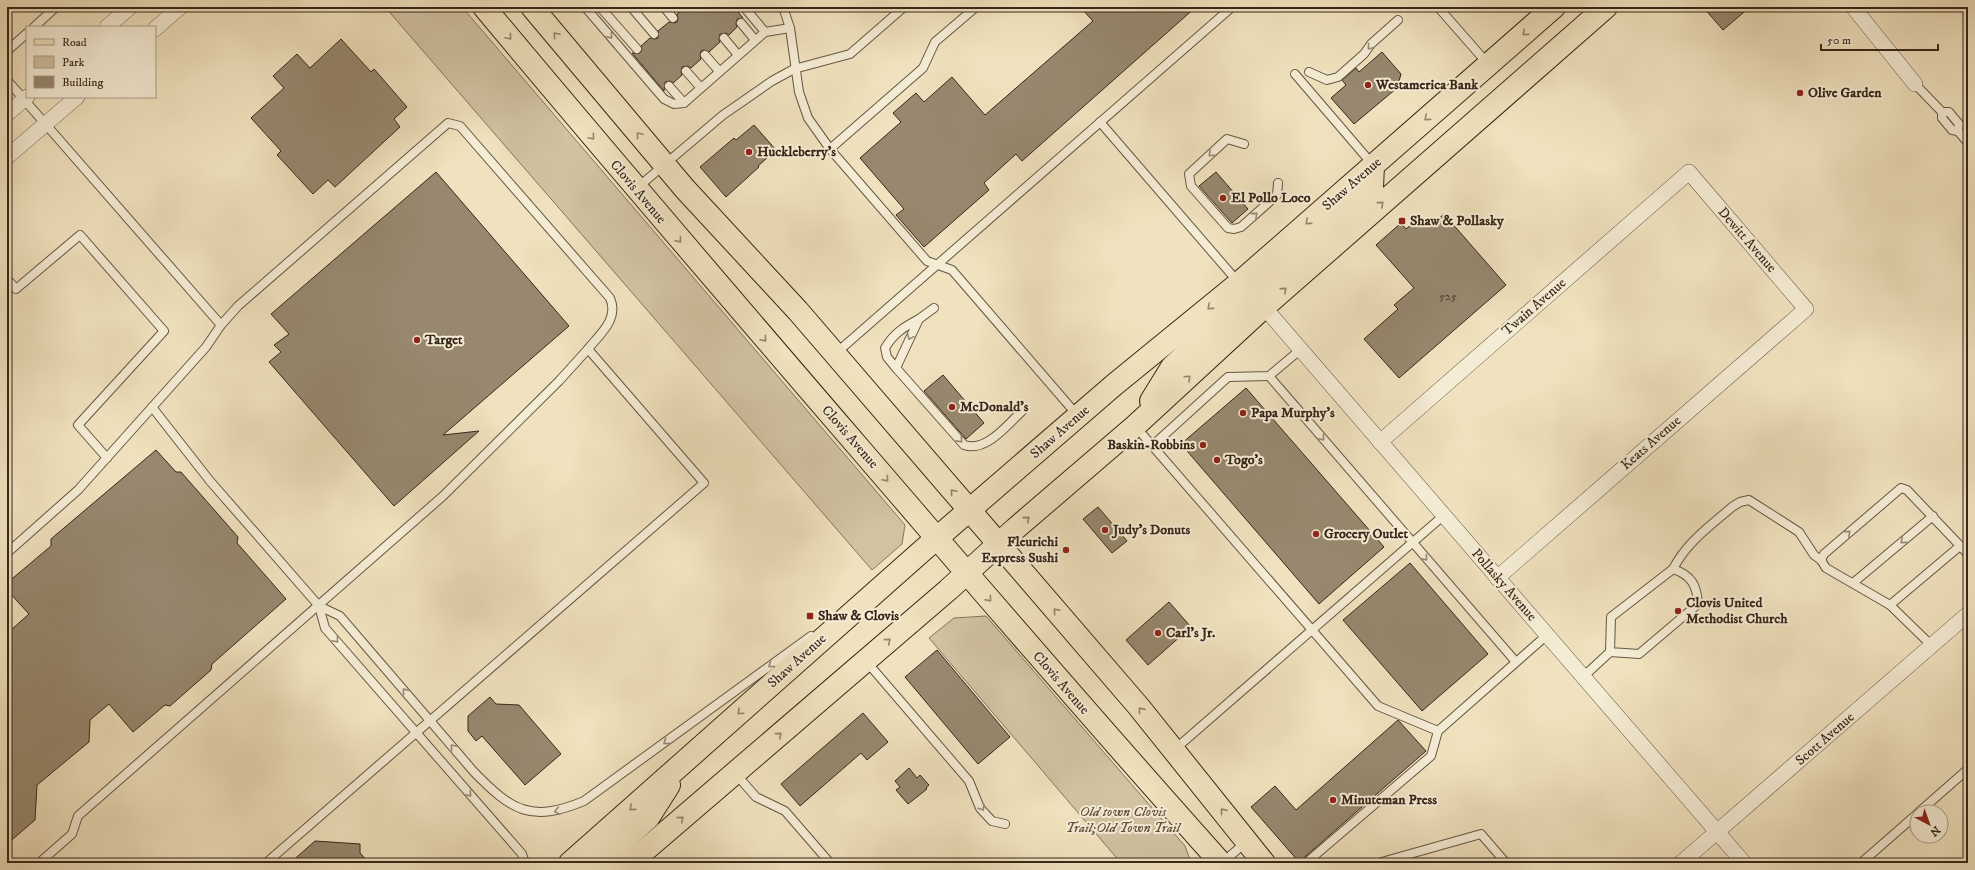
<svg xmlns="http://www.w3.org/2000/svg" width="1975" height="870" viewBox="0 0 1975 870" font-family="'IM FELL DW Pica',serif">
<rect width="100%" height="100%" fill="#f0e2be"/>
<filter id="stains"><feTurbulence type="fractalNoise" baseFrequency=".005" numOctaves="4"/><feColorMatrix values="0 0 0 0 .2 0 0 0 0 .09 0 0 0 0 .02 0 0 0 .5 -.17"/></filter>
<radialGradient id="worn" r=".72"><stop offset=".6" stop-color="#630" stop-opacity="0"/><stop offset="1" stop-color="#630" stop-opacity=".3"/></radialGradient>
<g fill="#d1c2a2" stroke="#84745e">
<path d="M385 7H462L905 525 902 544 872 570Z"/>
<path d="M986 616 1185 846 1189 857 1188 863H1121L929 638 954 618Z"/>
</g>
<g fill="#97886f" stroke="#37271a">
<path d="M686 7H734L743 18 737 19 736 24 737 27 729 35 726 33 720 34 719 39 720 42 709 52 704 50 701 51 700 56 701 59 691 68 687 66 682 67 681 72 682 75 673 83 670 81 665 82 664 91 632 53H640L642 50 641 46 650 38 655 39 658 38V31L669 22 674 23 677 22 678 18 677 14Z"/>
<path d="M1080 7H1196L1022 161 1016 154 984 183 989 190 924 247 896 215 904 209 860 158 901 122 893 113 916 93 924 102 952 77 985 115 1093 21Z"/>
<path d="M1703 7H1750L1723 30Z"/>
<path d="M341 39 371 72 374 69 407 107 394 119 400 127 335 187 328 180 313 194 277 155 281 151 251 118 284 88 273 76 297 54 310 68Z"/>
<path d="M1382 52 1401 74 1397 88 1354 124 1331 98 1346 85 1342 80 1356 68 1359 72Z"/>
<path d="M754 125 776 150 758 166 759 167 726 197 700 167 734 138 736 140Z"/>
<path d="M436 172 569 326 443 435 479 431 394 506 269 362 281 352 274 345 289 334 271 314Z"/>
<path d="M1216 172 1248 209 1232 223 1199 186Z"/>
<path d="M1444 214 1506 285 1399 378 1364 339 1398 309 1394 305 1414 288 1376 245 1401 223 1406 229 1420 217 1429 227Z"/>
<path d="M943 375 984 423 966 439 924 391Z"/>
<path d="M1246 388 1384 547 1319 604 1181 444Z"/>
<path d="M156 450 176 472H181L238 537 237 543 286 599 212 664 211 670 170 706 165 705 133 732 109 704 90 720 89 742 37 785 35 820 7 844V628L12 629 29 614 7 590V583L51 546V539Z"/>
<path d="M1098 507 1127 541 1112 553 1083 519Z"/>
<path d="M1410 563 1488 654 1422 711 1343 620Z"/>
<path d="M1169 602 1191 627 1148 665 1126 640Z"/>
<path d="M937 650 1010 737 978 764 905 677Z"/>
<path d="M490 697 496 704 519 705 561 754 525 785 482 736 476 741 468 731V716Z"/>
<path d="M863 713 888 742 867 760 861 753 800 806 781 784Z"/>
<path d="M1398 720 1426 751 1299 862 1251 807 1275 786 1296 810Z"/>
<path d="M909 768 917 778 920 775 929 785 926 788 927 789 908 804 896 790 900 787 895 781Z"/>
<path d="M315 841 360 844V853L369 863H290Z"/>
</g>
<g fill="none" stroke-linecap="round" stroke-linejoin="round">
<defs>
<g id="service">
<path d="M585 7 664 99 674 104 684 103 765 32 790 28"/>
<path d="M600 7 637 49"/>
<path d="M631 7 654 34"/>
<path d="M664 7 673 18"/>
<path d="M744 7 765 32"/>
<path d="M783 7 790 28 799 92 808 118 830 149 927 261 952 270 1078 416"/>
<path d="M1438 7 1488 64"/>
<path d="M741 23 755 40"/>
<path d="M34 27 56 7"/>
<path d="M724 38 738 55"/>
<path d="M7 51 27 33"/>
<path d="M705 55 719 71"/>
<path d="M686 71 701 88"/>
<path d="M1309 72 1327 80 1338 77 1364 54 1371 44 1398 20"/>
<path d="M1295 74 1373 165"/>
<path d="M7 80 221 325"/>
<path d="M1915 84 1942 112V118L1952 130 1958 131 1968 143"/>
<path d="M669 86 684 103"/>
<path d="M1942 112H1949L1959 124 1958 131"/>
<path d="M1100 122 1238 282"/>
<path d="M1244 144 1227 139 1189 174 1191 186 1228 228 1234 229 1241 227 1277 195 1278 183"/>
<path d="M830 149 923 68 935 42 976 7"/>
<path d="M637 188 723 115 772 81 794 69 850 54 904 7"/>
<path d="M7 279 16 289 80 235 164 331 78 425 107 458"/>
<path d="M934 308 919 319 896 368 964 445C986 453 1008 424 1023 410"/>
<path d="M835 354 1232 7"/>
<path d="M896 368 887 357 885 348C894 333 904 327 919 319"/>
<path d="M1269 376 1516 662"/>
<path d="M152 407 210 481 319 606 325 628 522 854 525 863"/>
<path d="M1136 427 1378 706 1438 731 1547 635"/>
<path d="M1152 446 1228 377 1269 376 1300 350"/>
<path d="M7 553 78 490 206 347 221 325 238 306 448 123 460 126 610 298C619 319 601 333 588 349"/>
<path d="M1821 560 1824 554 1901 488 1907 490 1968 554"/>
<path d="M1673 569C1687 542 1709 527 1732 507L1740 502 1749 500 1799 532 1814 555 1821 560 1826 568 1890 605 1932 646"/>
<path d="M1853 583 1933 516"/>
<path d="M1890 605 1960 546"/>
<path d="M319 606 340 616 474 772C512 811 531 823 584 801L811 636"/>
<path d="M866 661 969 781 980 808 992 821 1005 824"/>
<path d="M1583 677 1610 652 1639 654 1698 604C1697 585 1691 575 1673 569L1611 617 1610 652"/>
<path d="M1174 750 1443 516"/>
<path d="M735 773 756 797 785 811 830 863"/>
<path d="M1919 812 1968 769"/>
<path d="M39 863 72 834 78 816 443 496 559 381 588 349 704 483 266 863"/>
<path d="M1222 863 1246 842"/>
<path d="M1306 863 1431 756 1438 731"/>
<path d="M1378 863 1481 834 1506 863"/>
<path d="M1861 863 1917 814"/>
</g>
<g id="minor">
<path d="M1853 7 1915 84"/>
<path d="M107 27 130 7"/>
<path d="M155 29 180 7"/>
<path d="M7 114 27 97"/>
<path d="M7 157 77 97"/>
<path d="M1264 307 1744 863"/>
<path d="M1380 442 1689 172 1806 309 1497 578"/>
<path d="M1681 863 1968 614"/>
</g>
<g id="primary">
<path d="M484 7C628 180 775 350 922 521 1021 636 1120 750 1221 863"/>
<path d="M532 7 685 189 798 311 1139 707 1264 863"/>
<path d="M1264 307 1257 296 1258 286 1372 188 1373 165"/>
<path d="M1151 401 1172 367 1240 304C1243 296 1243 291 1239 283"/>
<path d="M570 863 922 551 1114 385 1239 283 1554 7"/>
<path d="M599 863 648 818 669 785"/>
<path d="M630 863 948 590 1015 529 1135 426 1264 307 1606 7"/>
</g>
</defs>
<use href="#service" stroke="#655643" stroke-width="10"/>
<use href="#minor" stroke="#655643" stroke-width="16"/>
<use href="#primary" stroke="#37271a" stroke-width="24"/>
<use href="#service" stroke="#f5ecd5" stroke-width="8"/>
<use href="#minor" stroke="#f5ecd5" stroke-width="15"/>
<use href="#primary" stroke="#f0e2be" stroke-width="22"/>
</g>
<defs><path id="oneway-chevron" d="M-2-3.5L2.5 0L-2 3.5" fill="none" stroke-width="1.6" stroke-linecap="round" stroke-linejoin="round"/></defs>
<g stroke="#94846c">
<use href="#oneway-chevron" transform="translate(1525 33) rotate(139)"/>
<use href="#oneway-chevron" transform="translate(556 35) rotate(-130)"/>
<use href="#oneway-chevron" transform="translate(509 37) rotate(50)"/>
<use href="#oneway-chevron" transform="translate(1427 118) rotate(139)"/>
<use href="#oneway-chevron" transform="translate(639 135) rotate(-130)"/>
<use href="#oneway-chevron" transform="translate(592 137) rotate(50)"/>
<use href="#oneway-chevron" transform="translate(1381 204) rotate(-41)"/>
<use href="#oneway-chevron" transform="translate(1308 222) rotate(139)"/>
<use href="#oneway-chevron" transform="translate(679 240) rotate(49)"/>
<use href="#oneway-chevron" transform="translate(1284 290) rotate(-41)"/>
<use href="#oneway-chevron" transform="translate(1210 307) rotate(140)"/>
<use href="#oneway-chevron" transform="translate(764 339) rotate(49)"/>
<use href="#oneway-chevron" transform="translate(1188 378) rotate(-43)"/>
<use href="#oneway-chevron" transform="translate(886 479) rotate(49)"/>
<use href="#oneway-chevron" transform="translate(953 492) rotate(-131)"/>
<use href="#oneway-chevron" transform="translate(1027 519) rotate(-41)"/>
<use href="#oneway-chevron" transform="translate(989 599) rotate(49)"/>
<use href="#oneway-chevron" transform="translate(1056 611) rotate(-131)"/>
<use href="#oneway-chevron" transform="translate(888 641) rotate(-40)"/>
<use href="#oneway-chevron" transform="translate(1141 710) rotate(-129)"/>
<use href="#oneway-chevron" transform="translate(740 712) rotate(138)"/>
<use href="#oneway-chevron" transform="translate(779 735) rotate(-41)"/>
<use href="#oneway-chevron" transform="translate(632 808) rotate(139)"/>
<use href="#oneway-chevron" transform="translate(1223 811) rotate(-129)"/>
<use href="#oneway-chevron" transform="translate(681 819) rotate(-41)"/>
</g>
<g stroke="#968a78">
<use href="#oneway-chevron" transform="translate(610 36) rotate(49)"/>
<use href="#oneway-chevron" transform="translate(1370 47) rotate(128)"/>
<use href="#oneway-chevron" transform="translate(1211 154) rotate(138)"/>
<use href="#oneway-chevron" transform="translate(1255 215) rotate(-41)"/>
<use href="#oneway-chevron" transform="translate(910 337) rotate(114)"/>
<use href="#oneway-chevron" transform="translate(1322 438) rotate(49)"/>
<use href="#oneway-chevron" transform="translate(960 440) rotate(48)"/>
<use href="#oneway-chevron" transform="translate(1848 533) rotate(-41)"/>
<use href="#oneway-chevron" transform="translate(1903 541) rotate(140)"/>
<use href="#oneway-chevron" transform="translate(1425 558) rotate(49)"/>
<use href="#oneway-chevron" transform="translate(336 640) rotate(49)"/>
<use href="#oneway-chevron" transform="translate(771 665) rotate(144)"/>
<use href="#oneway-chevron" transform="translate(405 691) rotate(-131)"/>
<use href="#oneway-chevron" transform="translate(666 742) rotate(144)"/>
<use href="#oneway-chevron" transform="translate(453 747) rotate(-130)"/>
<use href="#oneway-chevron" transform="translate(469 794) rotate(49)"/>
<use href="#oneway-chevron" transform="translate(982 808) rotate(57)"/>
<use href="#oneway-chevron" transform="translate(557 811) rotate(170)"/>
</g>
<g fill="#8f2418" stroke="#f5ecd5" stroke-width="1.5">
<circle cx="1368" cy="85" r="4"/>
<circle cx="1800" cy="93" r="4"/>
<circle cx="749" cy="152" r="4"/>
<circle cx="1223" cy="198" r="4"/>
<rect x="1398" y="217" width="8" height="8" rx="2"/>
<circle cx="417" cy="340" r="4"/>
<circle cx="952" cy="407" r="4"/>
<circle cx="1243" cy="413" r="4"/>
<circle cx="1203" cy="445" r="4"/>
<circle cx="1217" cy="460" r="4"/>
<circle cx="1105" cy="530" r="4"/>
<circle cx="1316" cy="534" r="4"/>
<circle cx="1066" cy="550" r="4"/>
<circle cx="1678" cy="611" r="4"/>
<rect x="806" y="612" width="8" height="8" rx="2"/>
<circle cx="1158" cy="633" r="4"/>
<circle cx="1333" cy="800" r="4"/>
</g>
<g text-anchor="middle" dominant-baseline="central" stroke-width="4" stroke-linejoin="round" paint-order="stroke">
<g font-size="12" fill="#4f3f2f">
<text x="1448" y="296">525</text>
</g>
<g font-size="14" font-weight="bold" fill="#37271a" stroke="#f5ecd5" text-anchor="start">
<text x="1376" y="85">Westamerica Bank</text>
<text x="1808" y="93">Olive Garden</text>
<text x="757" y="152">Huckleberry's</text>
<text x="1231" y="198">El Pollo Loco</text>
<text x="1410" y="221">Shaw &amp; Pollasky</text>
<text x="425" y="340">Target</text>
<text x="960" y="407">McDonald's</text>
<text x="1251" y="413">Papa Murphy's</text>
<text x="1195" y="445" text-anchor="end">Baskin-Robbins</text>
<text x="1225" y="460">Togo's</text>
<text x="1113" y="530">Judy's Donuts</text>
<text x="1324" y="534">Grocery Outlet</text>
<text x="1058" y="542" text-anchor="end">Fleurichi<tspan x="1058" dy="16">Express Sushi</tspan></text>
<text x="1686" y="603">Clovis United<tspan x="1686" dy="16">Methodist Church</tspan></text>
<text x="818" y="616">Shaw &amp; Clovis</text>
<text x="1166" y="633">Carl's Jr.</text>
<text x="1341" y="800">Minuteman Press</text>
</g>
<g font-size="14" fill="#37271a" stroke="#f5ecd5">
<text transform="translate(1352 184) rotate(-41)">Shaw Avenue</text>
<text transform="translate(638 192) rotate(50)">Clovis Avenue</text>
<text transform="translate(1747 240) rotate(49)">Dewitt Avenue</text>
<text transform="translate(1534 307) rotate(-41)">Twain Avenue</text>
<text transform="translate(1060 432) rotate(-41)">Shaw Avenue</text>
<text transform="translate(850 437) rotate(49)">Clovis Avenue</text>
<text transform="translate(1651 443) rotate(-41)">Keats Avenue</text>
<text transform="translate(1504 585) rotate(49)">Pollasky Avenue</text>
<text transform="translate(797 661) rotate(-42)">Shaw Avenue</text>
<text transform="translate(1061 683) rotate(49)">Clovis Avenue</text>
<text transform="translate(1825 739) rotate(-41)">Scott Avenue</text>
</g>
<g font-size="14" font-style="italic" fill="#5e4e3c" stroke="#f5ecd5">
<text x="1123" y="812">Old town Clovis<tspan x="1123" dy="16">Trail;Old Town Trail</tspan></text>
</g>
</g>
<rect width="1975" height="870" fill="none" stroke="#f0e2be" stroke-width="24"/>
<rect x="8" y="8" width="1959" height="854" fill="none" stroke="#37271a" stroke-width="2"/>
<rect x="12" y="12" width="1951" height="846" fill="none" stroke="#37271a"/>
<rect x="26" y="26" width="130" height="72" fill="#f5ecd5" stroke="#a99d8a"/>
<rect x="34" y="39" width="20" height="6" fill="#f0e2be" stroke="#a99d8a"/>
<text x="62" y="46" font-size="12" fill="#37271a">Road</text>
<rect x="34" y="56" width="20" height="12" fill="#d1c2a2" stroke="#a99d8a"/>
<text x="62" y="66" font-size="12" fill="#37271a">Park</text>
<rect x="34" y="76" width="20" height="12" fill="#97886f" stroke="#a99d8a"/>
<text x="62" y="86" font-size="12" fill="#37271a">Building</text>
<g transform="translate(1929 824) rotate(139)"><circle r="19" fill="#f5ecd5" stroke="#a99d8a"/>
<path d="M0-3L7 15L0 10L-7 15Z" fill="#8f2418"/>
<text y="-6" font-size="11" font-weight="bold" text-anchor="middle" fill="#37271a">N</text>
</g>
<path d="M1821 44v6h117v-6" fill="none" stroke="#37271a" stroke-width="2"/>
<text x="1827" y="44" font-size="12" fill="#37271a" stroke="#f5ecd5" stroke-width="3" paint-order="stroke">50 m</text>
<rect width="100%" height="100%" filter="url(#stains)"/>
<rect width="100%" height="100%" fill="url(#worn)"/>
</svg>
